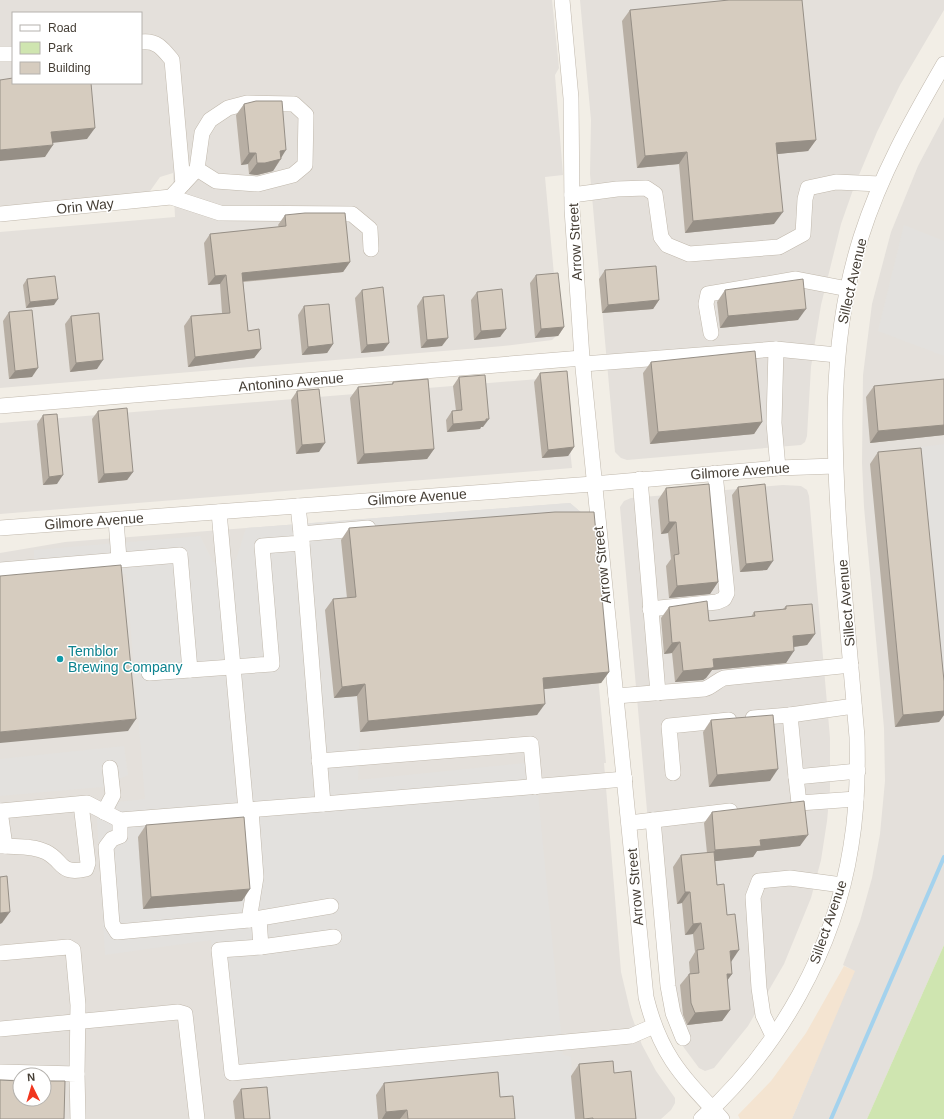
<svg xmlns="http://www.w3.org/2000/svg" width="944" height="1119" viewBox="0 0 944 1119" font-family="Helvetica,sans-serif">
<rect width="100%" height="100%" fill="#f2eee6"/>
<path fill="#f4e4d1" d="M844 966 856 971 792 1119H740L738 1115 771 1081 806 1033Z"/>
<g fill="#e4e0db" fill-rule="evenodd">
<path d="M0 0H552L559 68 555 75 563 175 545 177 559 329 557 335 552 340 503 346 0 388V232L175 217 173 173 160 177 148 194 0 208ZM13 13H141V83H13Z"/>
<path d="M580 0H944V10L900 85 877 132 854 187 841 224 821 305 811 367 807 436 805 442 801 445 627 460 621 458 615 452 590 174 591 120Z"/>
<path d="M944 117V945L867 1119H792L855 971 843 965 860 921 872 878 880 834 885 781 884 728 864 507 862 463 863 375 872 304 891 232 918 166Z"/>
<path d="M551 378 563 384 572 468 0 514V423Z"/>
<path d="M783 485 801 486 807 490 809 496 830 738V789L827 821 821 860 811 898 784 964 748 1026 714 1068 705 1071 699 1068 682 1045 662 979 620 507 624 501 631 498Z"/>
<path d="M570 503 583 514 606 763H604L621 972 631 1014 642 1045 656 1071 675 1098V1103L671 1110 661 1119H0V553L65 542ZM20 1075H44V1099H20Z"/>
</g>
<path fill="#cfe5b0" d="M944 945V1119H867Z"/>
<g fill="#e3e1de">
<path d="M904 225 944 241V356L878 331Z"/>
<path d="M944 444V713H943L920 447Z"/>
<path d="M570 503 583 514 341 539 348 608 325 611 334 698 357 696 360 732 358 780 535 762 563 1053 561 1054 571 1057 575 1119H261L258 1077 224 1079 211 940 105 955 96 804 145 799 126 574 0 585V562L34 559V550L200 536 213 562 236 560 246 528Z"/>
<path d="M124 746 128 775 102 787 0 796V759Z"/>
</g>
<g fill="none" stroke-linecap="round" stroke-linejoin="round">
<path stroke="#a4d2ed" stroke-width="4" d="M831 1119 944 857"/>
<defs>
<g id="minor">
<path d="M562 0 571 98 572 209 582 358 646 997C660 1055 682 1076 722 1119"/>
<path d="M141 42C157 40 163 49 172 60L183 184"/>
<path d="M0 54H13"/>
<path d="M572 195 617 189 646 188 655 194 661 237 667 245 689 254 779 247 803 234 805 199 808 188 836 182 880 184"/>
<path d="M171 197 197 169 202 133 210 120 228 108 247 103 294 104 306 115 305 165 293 175 258 184 216 181 197 169"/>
<path d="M0 214 171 197 220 213 352 214 370 229 371 249"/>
<path d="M711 333 706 304 708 294 796 279 848 289"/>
<path d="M776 349 774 423 778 468"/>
<path d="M583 364 776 349 837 355"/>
<path d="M0 406 582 358"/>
<path d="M640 479 658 693"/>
<path d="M116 520 119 559"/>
<path d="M0 528 593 484 778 468 835 466"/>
<path d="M301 534 368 528"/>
<path d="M0 570 180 555 190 670"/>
<path d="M650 609 717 602 724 599 727 593 715 473"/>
<path d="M149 673 272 664 262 546 302 543 298 506"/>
<path d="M616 696 704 689C712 687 716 681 724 678L851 665"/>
<path d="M854 706 790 715 796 777 858 771"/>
<path d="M753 718 790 715"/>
<path d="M319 761 531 744 535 787"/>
<path d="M673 773 669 726 729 720"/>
<path d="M796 777 799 803 856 799"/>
<path d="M323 804 625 779"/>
<path d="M246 810 323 804 302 543"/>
<path d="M0 811 87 803 120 820 246 810 219 512"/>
<path d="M0 811 5 846H0"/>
<path d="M104 812 113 795 110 768"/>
<path d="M120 820V836L112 839 106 847 112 924 117 932 249 920 256 877 251 810"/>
<path d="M653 820 668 986 673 1013 683 1038"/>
<path d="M629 823 730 811"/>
<path d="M5 846C18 847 34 846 46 852 64 861 59 875 86 869L88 863 81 804"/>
<path d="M259 919 261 947 219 950 232 1073 631 1036 654 1026"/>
<path d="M249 920 331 906"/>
<path d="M261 947 334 937"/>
<path d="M0 953 68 947 73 950 78 1005 77 1074"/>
<path d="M0 1029 178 1012 185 1014 197 1119"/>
<path d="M773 1036 763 1015 759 988 753 897 759 881 790 878 842 885"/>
<path d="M0 1072 77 1074 78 1119"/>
<path d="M701 1119C779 1049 835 949 851 846 857 810 858 773 857 737 852 680 847 623 842 566 833 455 827 344 861 237 881 174 911 121 944 64"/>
</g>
</defs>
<use href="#minor" stroke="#c0b8ac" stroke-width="16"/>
<use href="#minor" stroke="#fff" stroke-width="15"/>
</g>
<g fill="#b8afa4">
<path d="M630 10 816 140 808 151 777 154 774 224 685 233 679 164 637 168 622 21Z"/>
<path d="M244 104 281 158V159L273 171 257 175 249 174 248 164 241 165 236 115Z"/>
<path d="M285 215 350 262 343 272 243 282 248 331 261 349 254 358 188 367 184 326 191 316 222 313 220 284 208 285 204 243 210 234 279 227 278 225Z"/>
<path d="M605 270 659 300 653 309 602 313 599 279Z"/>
<path d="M536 275 564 327 558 336 535 338 530 283Z"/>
<path d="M27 279 54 305 26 308 23 285Z"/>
<path d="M362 290 389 343 383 351 361 353 355 298Z"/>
<path d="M725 290 798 320 720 328 717 302Z"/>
<path d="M477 292 506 329 500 337 474 340 471 300Z"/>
<path d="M423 297 442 346 421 348 417 306Z"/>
<path d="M304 306 333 344 327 353 302 355 298 315Z"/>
<path d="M9 312 32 377 9 379 3 321Z"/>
<path d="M71 316 97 369 70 372 65 324Z"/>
<path d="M651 362 762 422 754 434 650 444 643 373Z"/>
<path d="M540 373 574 447 568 456 542 458 534 382Z"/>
<path d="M459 377 483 427H481L480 429 447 432 446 420 452 411H456L453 386Z"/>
<path d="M944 379V435L870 443 866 397 874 386Z"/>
<path d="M393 382 434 449 427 459 357 464 350 398 358 387 392 384Z"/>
<path d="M297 391 319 452 296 454 291 400Z"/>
<path d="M98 411 133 472 127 480 98 483 92 419Z"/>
<path d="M43 415 57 484 43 485 37 424Z"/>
<path d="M878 452 944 681V715L939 722 895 727 870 464Z"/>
<path d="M738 487 767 570 740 572 732 495Z"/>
<path d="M666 488 718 582 710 594 669 598 666 566 671 559 668 533 661 534 658 500Z"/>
<path d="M349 528 609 672 601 683 544 689 537 715 360 732 357 696 334 698 325 610 333 599 347 598 341 540Z"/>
<path d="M786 606 815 634 807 645 794 647 786 663 712 670 706 678 703 680 675 682 672 653 664 654 661 618 669 607 709 621 751 617 754 612 783 609Z"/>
<path d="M711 720 770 781 709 787 703 732Z"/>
<path d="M712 812 800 846 757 851 753 857 715 861 717 885 731 962 732 974 727 980 730 1010 722 1021 687 1025 683 1015 680 985 689 974H690L689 962 695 952 693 934 685 935 682 903 677 904 673 867 681 855 707 853 704 823Z"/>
<path d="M146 825 242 901 143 909 138 837Z"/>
<path d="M579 1064 614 1073 636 1119H575L571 1076Z"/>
<path d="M384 1083 500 1097 515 1119H378L376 1095Z"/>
<path d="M241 1089 270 1119H235L233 1101Z"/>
</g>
<g fill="#968f86">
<path d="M95 128 87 139 43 144 51 132Z"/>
<path d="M816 140 808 151 768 155 776 143Z"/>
<path d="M53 145 45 157 0 161V150Z"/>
<path d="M286 150 273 171 257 175 249 174 257 163 280 151Z"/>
<path d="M687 152 679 164 637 168 645 156Z"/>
<path d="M249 153H256L248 164 241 165Z"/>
<path d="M783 212 774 224 685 233 693 221Z"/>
<path d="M350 262 343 272 235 282 242 273Z"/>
<path d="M226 275 220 284 208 285 215 276Z"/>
<path d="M58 299 54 305 26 308 30 302Z"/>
<path d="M659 300 653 309 602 313 608 305Z"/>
<path d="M806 309 798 320 720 328 728 316Z"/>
<path d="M564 327 558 336 535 338 541 329Z"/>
<path d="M506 329 500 337 474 340 481 331Z"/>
<path d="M448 338 442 346 421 348 427 340Z"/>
<path d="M389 343 383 351 361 353 367 345Z"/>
<path d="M333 344 327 353 302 355 308 347Z"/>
<path d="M261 349 254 358 188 367 195 357Z"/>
<path d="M103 360 97 369 70 372 76 363Z"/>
<path d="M38 368 32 377 9 379 15 371Z"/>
<path d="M489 419 483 427H481L480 429 447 432 453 424Z"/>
<path d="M762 422 754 434 650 444 658 432Z"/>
<path d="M944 425V435L870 443 878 431Z"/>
<path d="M325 443 319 452 296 454 302 445Z"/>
<path d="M574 447 568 456 542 458 548 450Z"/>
<path d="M434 449 427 459 357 464 364 454Z"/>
<path d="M133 472 127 480 98 483 104 474Z"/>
<path d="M63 475 57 484 43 485 49 477Z"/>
<path d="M669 522H676L668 533 661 534Z"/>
<path d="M773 561 767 570 740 572 746 564Z"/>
<path d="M718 582 710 594 669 598 677 586Z"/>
<path d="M815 634 807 645 785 648 793 636Z"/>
<path d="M680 642 672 653 664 654 672 643Z"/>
<path d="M794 651 786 663 712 670 706 678 703 680 675 682 683 671 713 659Z"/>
<path d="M609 672 601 683 535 690 543 678Z"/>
<path d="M365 684 357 696 334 698 342 687Z"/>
<path d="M545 704 537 715 360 732 368 721Z"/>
<path d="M944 711V715L939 722 895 727 903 715Z"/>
<path d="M136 719 128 731 0 743V732Z"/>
<path d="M778 769 770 781 709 787 717 775Z"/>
<path d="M808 835 800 846 757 851 753 857 707 862 715 850 760 840Z"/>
<path d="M250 889 242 901 143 909 151 897Z"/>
<path d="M685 892H690L682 903 677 904Z"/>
<path d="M10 912 2 923 0 924V913Z"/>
<path d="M701 923 693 934 685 935 693 924Z"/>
<path d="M739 950 731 962 730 951Z"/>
<path d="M727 974H732L724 985Z"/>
<path d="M730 1010 722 1021 687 1025 695 1013Z"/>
<path d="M407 1110 400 1119H382L386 1112Z"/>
</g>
<g fill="#d6ccbf" stroke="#968f86">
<path d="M729 0H802L816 140 776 143 783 212 693 221 687 152 645 156 630 10Z"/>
<path d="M13 78V83H91L95 128 51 132 53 145 0 150V80Z"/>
<path d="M256 101H282L286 150 280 151 281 159 265 163H257L256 153H249L244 104Z"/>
<path d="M305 213H345L350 262 242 273 248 331 259 329 261 349 195 357 191 316 230 313 226 275 215 276 210 234 286 226 285 215Z"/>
<path d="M656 266 659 300 608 305 605 270Z"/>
<path d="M558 273 564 327 541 329 536 275Z"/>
<path d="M55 276 58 299 30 302 27 279Z"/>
<path d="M803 279 806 309 728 316 725 290Z"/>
<path d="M383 287 389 343 367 345 362 290Z"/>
<path d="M502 289 506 329 481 331 477 292Z"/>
<path d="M444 295 448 338 427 340 423 297Z"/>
<path d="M329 304 333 344 308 347 304 306Z"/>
<path d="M32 310 38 368 15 371 9 312Z"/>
<path d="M99 313 103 360 76 363 71 316Z"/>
<path d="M755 351 762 422 658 432 651 362Z"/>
<path d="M567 371 574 447 548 450 540 373Z"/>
<path d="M485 375 489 419H486V421L453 424 452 411 462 410 459 377Z"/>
<path d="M428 379 434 449 364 454 358 387 393 384V382Z"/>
<path d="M944 379V425L878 431 874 386Z"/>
<path d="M319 389 325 443 302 445 297 391Z"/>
<path d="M127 408 133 472 104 474 98 411Z"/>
<path d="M57 414 63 475 49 477 43 415Z"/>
<path d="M921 448 944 681V711L903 715 878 452Z"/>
<path d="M709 484 718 582 677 586 674 555 679 554 676 522H669L666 488Z"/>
<path d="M765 484 773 561 746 564 738 487Z"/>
<path d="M555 512H594L609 672 543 678 545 704 368 721 365 684 342 687 333 599 356 597 349 528Z"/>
<path d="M121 565 136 719 0 732V576Z"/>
<path d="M707 601 709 621 755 616 754 612 786 609V606L812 604 815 634 793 636 794 651 713 659 714 667 712 668 683 671 680 642 672 643 669 607Z"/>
<path d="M773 715 778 769 717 775 711 720Z"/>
<path d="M804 801 808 835 760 840 761 846 715 850 712 812Z"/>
<path d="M244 817 250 889 151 897 146 825Z"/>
<path d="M714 852 717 885 724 884 727 915 735 914 739 950 730 951 732 974H727L730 1010 695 1013 691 1003 689 974 699 973 697 950 704 949 701 923 693 924 690 892H685L681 855Z"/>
<path d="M7 876 10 912 0 913V877Z"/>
<path d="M613 1061 614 1073 631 1071 636 1119H593V1118L584 1119 579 1064Z"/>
<path d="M498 1072 500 1097 513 1096 515 1119H408L407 1110 386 1112 384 1083Z"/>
<path d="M0 1080 20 1081V1099H44V1081H65L64 1119H0Z"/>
<path d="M267 1087 270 1119H244L241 1089Z"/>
</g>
<circle fill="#0f9aa8" stroke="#fff" stroke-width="1.5" cx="60" cy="659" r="4"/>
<g text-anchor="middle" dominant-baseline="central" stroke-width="3" stroke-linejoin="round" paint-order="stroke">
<g font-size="14" fill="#453e35" stroke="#fff">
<text transform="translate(85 206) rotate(-6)">Orin Way</text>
<text transform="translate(575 242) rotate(-93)">Arrow Street</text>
<text transform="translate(852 281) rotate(-77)">Sillect Avenue</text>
<text transform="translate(291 382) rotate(-5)">Antonino Avenue</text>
<text transform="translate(740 471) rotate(-4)">Gilmore Avenue</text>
<text transform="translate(417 497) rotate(-4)">Gilmore Avenue</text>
<text transform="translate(94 521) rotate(-4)">Gilmore Avenue</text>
<text transform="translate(602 565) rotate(-96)">Arrow Street</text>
<text transform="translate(846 603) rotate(-95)">Sillect Avenue</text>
<text transform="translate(635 887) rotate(-95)">Arrow Street</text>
<text transform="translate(828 922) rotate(-71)">Sillect Avenue</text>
</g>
<g font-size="14" fill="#0d838f" stroke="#fff" text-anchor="start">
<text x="68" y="651">Temblor<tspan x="68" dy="16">Brewing Company</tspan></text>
</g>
</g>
<rect x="12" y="12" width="130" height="72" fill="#ffffff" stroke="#b5b2ae"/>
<rect x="20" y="25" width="20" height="6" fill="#ffffff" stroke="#b5b2ae"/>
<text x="48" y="32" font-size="12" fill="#453e35">Road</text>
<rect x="20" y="42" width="20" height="12" fill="#cfe5b0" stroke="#b5b2ae"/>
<text x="48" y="52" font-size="12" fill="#453e35">Park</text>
<rect x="20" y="62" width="20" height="12" fill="#d6ccbf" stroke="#b5b2ae"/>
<text x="48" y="72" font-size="12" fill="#453e35">Building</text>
<g transform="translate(32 1087) rotate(355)"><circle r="19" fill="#ffffff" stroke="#b5b2ae"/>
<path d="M0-3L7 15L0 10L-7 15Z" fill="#f1361e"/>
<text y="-6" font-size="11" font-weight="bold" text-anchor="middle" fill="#453e35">N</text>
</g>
</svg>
